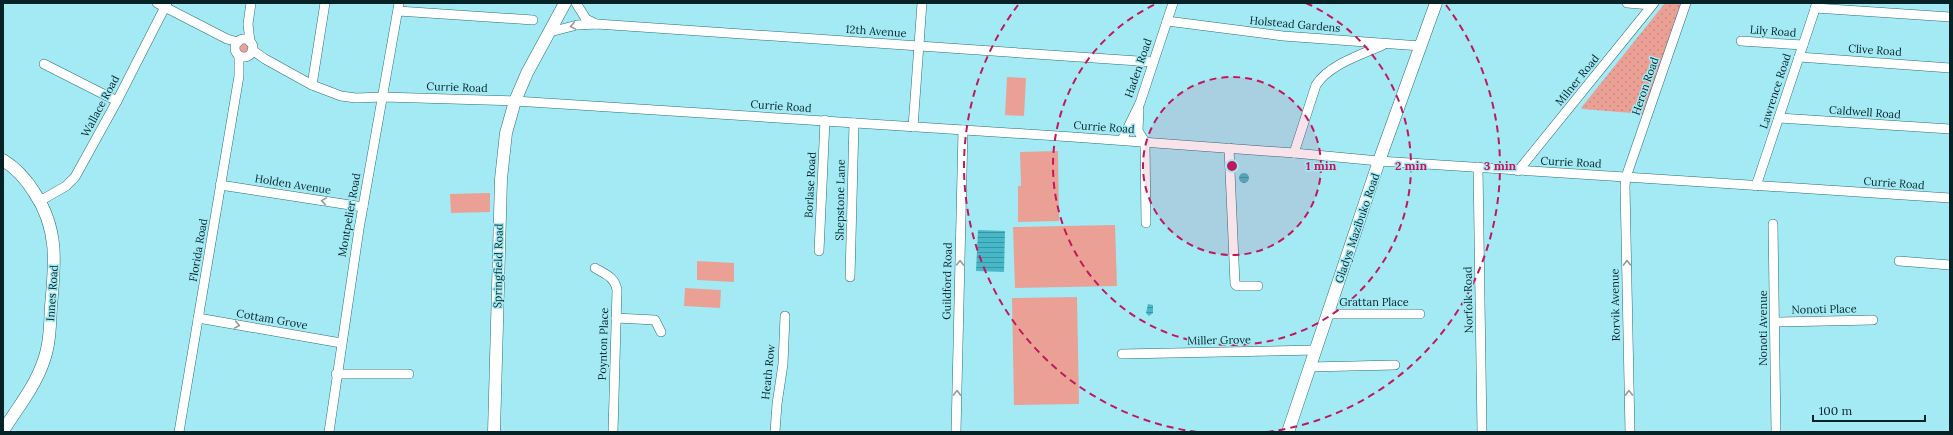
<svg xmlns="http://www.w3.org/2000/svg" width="1953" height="435" viewBox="0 0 1953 435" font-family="Lora,serif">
<defs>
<pattern id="park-dots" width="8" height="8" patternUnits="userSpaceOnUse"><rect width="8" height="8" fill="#eba096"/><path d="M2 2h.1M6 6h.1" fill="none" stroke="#c88a81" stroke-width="1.8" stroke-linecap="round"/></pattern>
<pattern id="water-rules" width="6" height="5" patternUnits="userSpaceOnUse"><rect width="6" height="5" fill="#47b8c7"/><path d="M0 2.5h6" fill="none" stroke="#3995a2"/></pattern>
</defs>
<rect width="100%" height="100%" fill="#a4eaf4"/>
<g fill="#eba096">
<circle cx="244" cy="48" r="5"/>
<path d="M1007 77 1026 78 1024 116 1005 115Z"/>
<path d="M1058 151 1059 221 1018 222V186H1021L1020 152Z"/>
<path d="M490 193V212L451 213 450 194Z"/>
<path d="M1115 225 1117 286 1015 288 1013 227Z"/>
<path d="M697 261 734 263V282L697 280Z"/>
<path d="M685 288 721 290 720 308 684 306Z"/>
<path d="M1077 297 1079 404 1014 405 1012 298Z"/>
</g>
<path fill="url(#park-dots)" d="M1665 3H1682L1643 114 1583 109 1581 108Z"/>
<g fill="url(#water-rules)">
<circle cx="1244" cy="178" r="5"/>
<path d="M978 230 1005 231 1004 272 976 271Z"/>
<path d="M1148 304 1153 305V313L1149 316 1146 313Z"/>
</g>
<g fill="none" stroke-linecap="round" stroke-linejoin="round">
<defs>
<g id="street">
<path d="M157 3 227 39 238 42"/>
<path d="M576 3 586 19 596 24"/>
<path d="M1627 3 1652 5"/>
<path d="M1815 8 1950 17"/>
<path d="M398 11 533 20"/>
<path d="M1167 21 1283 36 1421 46"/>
<path d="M550 32 577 25 597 24 1153 62"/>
<circle cx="244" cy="48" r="9"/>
<path d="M1741 41 1803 45"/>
<path d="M250 42 248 24 251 3"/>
<path d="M252 50 265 59 312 85 341 96 356 98 383 97 515 101 1073 137 1294 153 1379 161 1950 198"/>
<path d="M1799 57 1950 68"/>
<path d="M44 64 117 101"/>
<path d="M312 85 325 3"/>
<path d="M1139 109 1138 131 1145 142 1146 223"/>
<path d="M1779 118 1950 129"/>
<path d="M913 127 922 3"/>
<path d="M1122 140 1140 103 1173 3"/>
<path d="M1229 148 1235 284 1237 286H1258"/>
<path d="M1294 153 1316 85C1330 64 1361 55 1383 45"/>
<path d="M1478 167 1482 432"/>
<path d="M1518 171 1654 3"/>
<path d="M220 185 363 207"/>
<path d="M1756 186 1817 3"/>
<path d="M40 201 66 186 75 177 117 101 167 3"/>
<path d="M1773 224 1776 432"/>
<path d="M819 251 825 120"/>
<path d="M1899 261 1950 265"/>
<path d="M595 268C605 274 615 277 617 290L613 432"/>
<path d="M850 277 854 123"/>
<path d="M1328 314H1420"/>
<path d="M198 318 341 343"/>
<path d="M616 318 655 320 661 332"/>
<path d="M1776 322 1873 320"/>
<path d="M1122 354 1316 350"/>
<path d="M1310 367 1395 365"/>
<path d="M336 374H409"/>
<path d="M179 432 239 76V56"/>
<path d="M329 432 359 229 399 3"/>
<path d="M775 432 777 404 783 364 785 316"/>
<path d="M956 432 963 130"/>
<path d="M1630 432 1625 186 1626 177 1686 3"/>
</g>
<g id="secondary">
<path d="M3 160C16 168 26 179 34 192 59 229 55 264 51 306 50 324 50 343 44 360 35 387 18 407 3 431"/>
<path d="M494 432 501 179 506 133 515 101 527 73 565 3"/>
<path d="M1288 432 1379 161 1436 3"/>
</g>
</defs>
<use href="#street" stroke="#296f79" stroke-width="10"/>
<use href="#secondary" stroke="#296f79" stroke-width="13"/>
<use href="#street" stroke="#fff" stroke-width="9"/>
<use href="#secondary" stroke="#fff" stroke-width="12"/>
</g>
<defs><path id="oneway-chevron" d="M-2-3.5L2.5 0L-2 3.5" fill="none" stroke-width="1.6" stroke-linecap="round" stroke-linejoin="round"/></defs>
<g stroke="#8e9c9e">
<use href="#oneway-chevron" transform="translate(573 26) rotate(170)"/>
<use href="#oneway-chevron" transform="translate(324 201) rotate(-171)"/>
<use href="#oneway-chevron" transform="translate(960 263) rotate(-89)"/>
<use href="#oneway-chevron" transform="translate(1627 263) rotate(-91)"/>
<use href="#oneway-chevron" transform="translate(237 325) rotate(10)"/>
<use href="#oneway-chevron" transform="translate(957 393) rotate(-89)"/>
<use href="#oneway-chevron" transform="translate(1629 393) rotate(-91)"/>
</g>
<circle cx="1232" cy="166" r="89" fill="#c2185b" fill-opacity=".12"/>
<g fill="none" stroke="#c2185b" stroke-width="2" stroke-dasharray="7 5">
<circle cx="1232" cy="166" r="89"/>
<path d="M1306 3A179 179 0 1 1 1158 3"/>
<path d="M1197 432A268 268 0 0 1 1018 5M1446 5A268 268 0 0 1 1267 432"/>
</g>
<g text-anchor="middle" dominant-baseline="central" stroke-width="3" stroke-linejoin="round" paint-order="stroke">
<g font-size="11" fill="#052327" stroke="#a4eaf4">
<text transform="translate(1295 24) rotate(5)">Holstead Gardens</text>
<text transform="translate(876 31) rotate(4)">12th Avenue</text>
<text transform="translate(1773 31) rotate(4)">Lily Road</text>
<text transform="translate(1875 50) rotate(4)">Clive Road</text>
<text transform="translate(1138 68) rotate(-71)">Haden Road</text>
<text transform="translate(1577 80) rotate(-51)">Milner Road</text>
<text transform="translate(1645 86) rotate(-71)">Heron Road</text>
<text transform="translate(457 87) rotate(2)">Currie Road</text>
<text transform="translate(1775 91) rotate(-72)">Lawrence Road</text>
<text transform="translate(100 106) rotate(-62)">Wallace Road</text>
<text transform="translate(781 106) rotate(4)">Currie Road</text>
<text transform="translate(1865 112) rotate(4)">Caldwell Road</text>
<text transform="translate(1104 127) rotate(4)">Currie Road</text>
<text transform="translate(1571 162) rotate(3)">Currie Road</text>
<text transform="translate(1894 183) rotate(4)">Currie Road</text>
<text transform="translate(293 184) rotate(9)">Holden Avenue</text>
<text transform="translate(810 185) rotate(-87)">Borlase Road</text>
<text transform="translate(840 200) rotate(-89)">Shepstone Lane</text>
<text transform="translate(349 215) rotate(-80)">Montpelier Road</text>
<text transform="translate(1357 228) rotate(-71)">Gladys Mazibuko Road</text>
<text transform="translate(198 250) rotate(-80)">Florida Road</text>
<text transform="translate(498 266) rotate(-89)">Springfield Road</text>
<text transform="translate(947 281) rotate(-89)">Guildford Road</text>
<text transform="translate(52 293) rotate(-86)">Innes Road</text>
<text transform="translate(1468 300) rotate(-91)">Norfolk Road</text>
<text x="1374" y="302">Grattan Place</text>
<text transform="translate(1615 305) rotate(-91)">Rorvik Avenue</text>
<text transform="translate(1824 309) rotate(-1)">Nonoti Place</text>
<text transform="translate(272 319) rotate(10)">Cottam Grove</text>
<text transform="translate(1763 328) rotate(-90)">Nonoti Avenue</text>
<text transform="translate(1219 340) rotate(-1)">Miller Grove</text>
<text transform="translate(603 344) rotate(-88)">Poynton Place</text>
<text transform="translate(768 372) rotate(-84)">Heath Row</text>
</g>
</g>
<circle cx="1232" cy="166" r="6" fill="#c2185b" stroke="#a4eaf4" stroke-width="2"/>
<g font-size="12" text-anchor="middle" font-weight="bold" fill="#c2185b" stroke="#a4eaf4" stroke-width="3" stroke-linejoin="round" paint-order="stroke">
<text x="1321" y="170">1 min</text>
<text x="1411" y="170">2 min</text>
<text x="1500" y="170">3 min</text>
</g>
<rect width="1953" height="435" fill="none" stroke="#052327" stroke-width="8"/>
<path d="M1813 415v6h112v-6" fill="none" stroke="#052327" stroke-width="2"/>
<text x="1819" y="415" font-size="12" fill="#052327" stroke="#a4eaf4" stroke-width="3" paint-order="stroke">100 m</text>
</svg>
